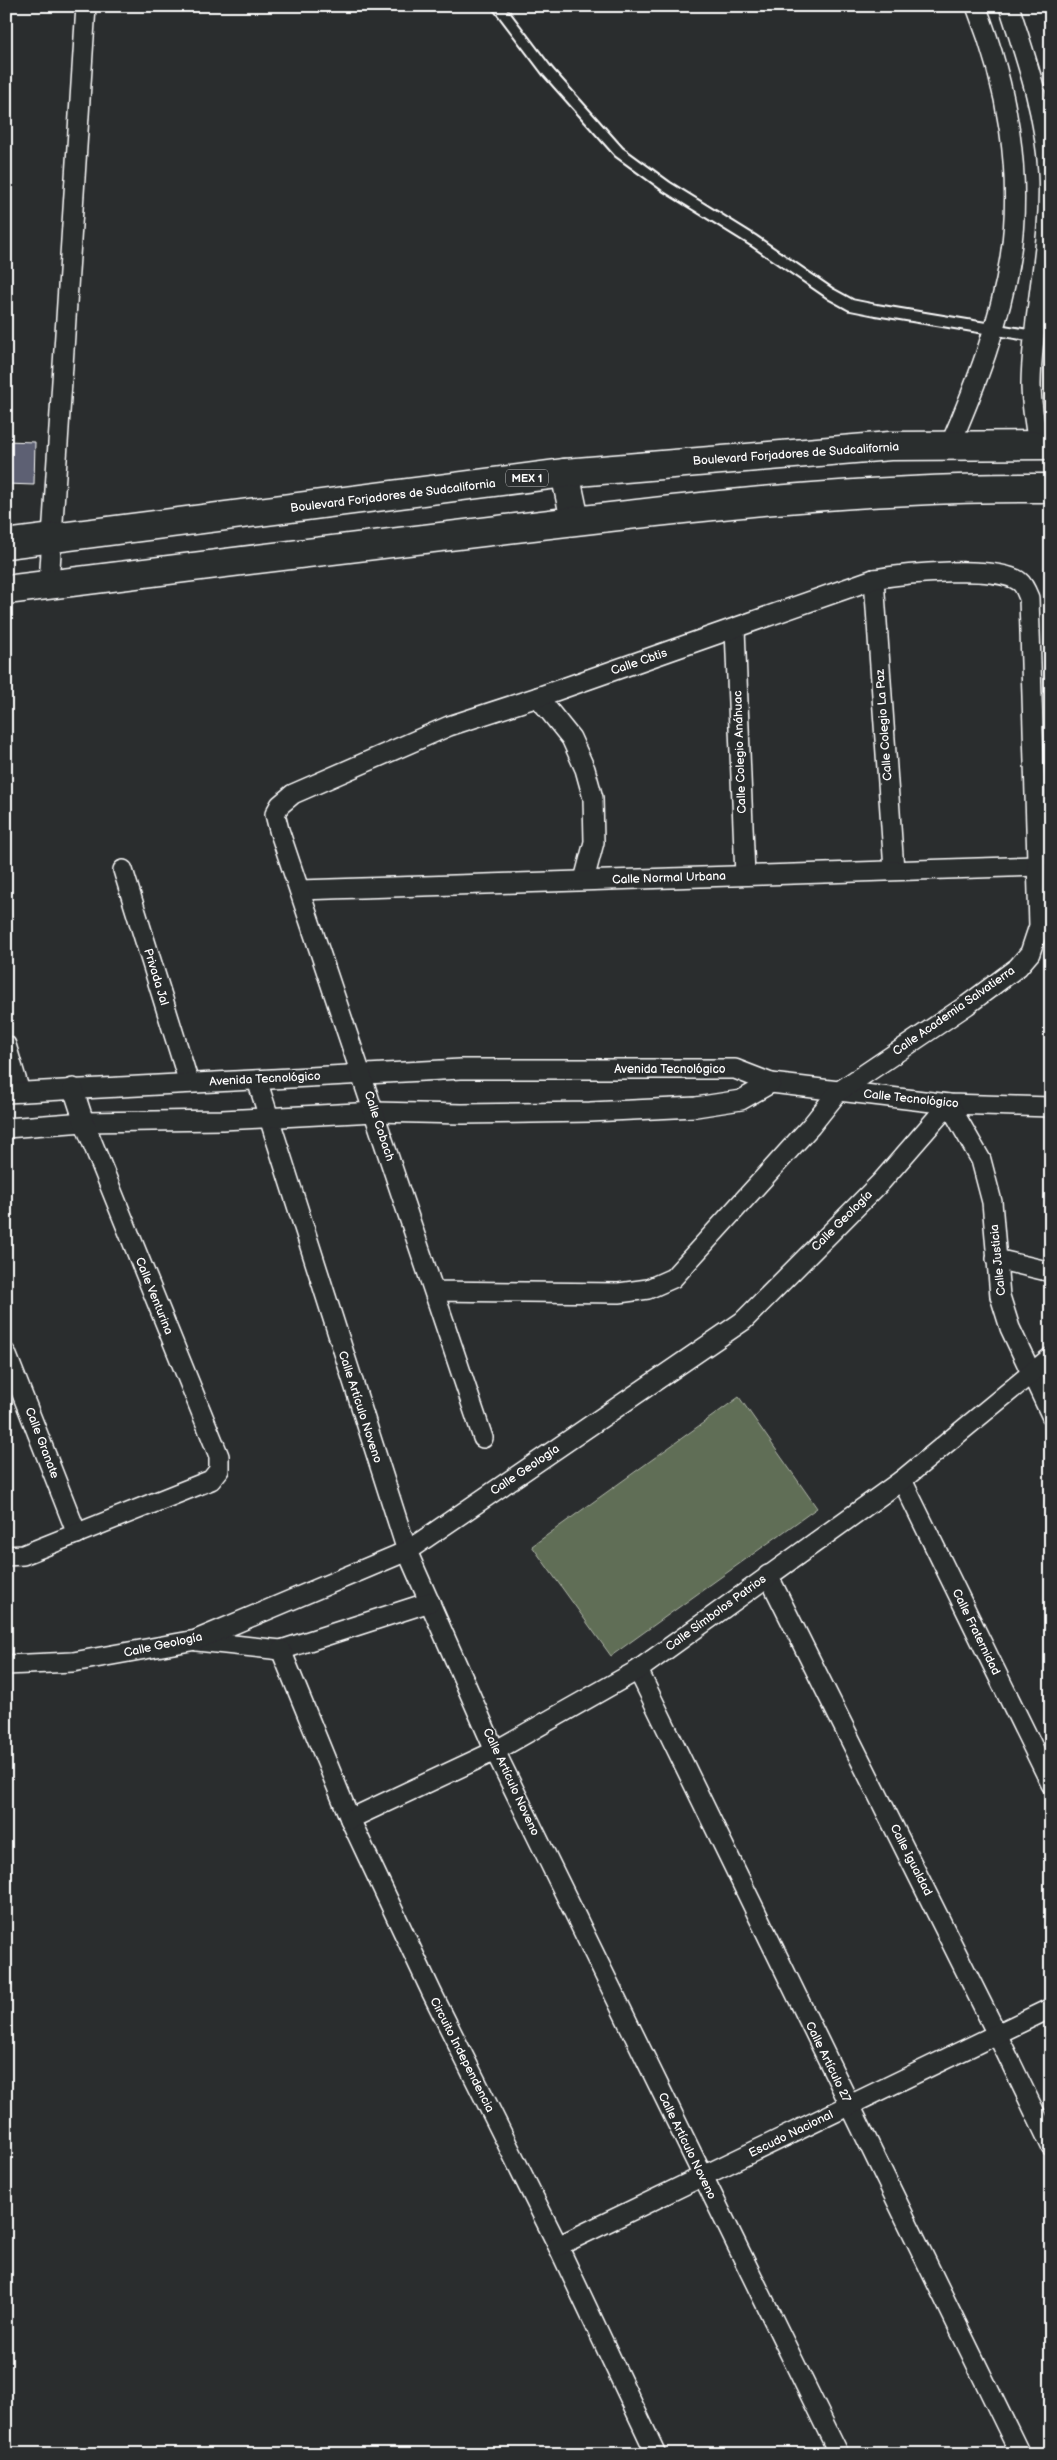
<svg xmlns="http://www.w3.org/2000/svg" width="1057" height="2460" viewBox="0 0 1057 2460" font-family="'Balsamiq Sans',sans-serif">
<rect width="100%" height="100%" fill="#2a2d2e"/>
<filter id="ink" filterUnits="userSpaceOnUse"><feTurbulence type="fractalNoise" baseFrequency=".02" numOctaves="2"/><feDisplacementMap in="SourceGraphic" scale="10" xChannelSelector="R" yChannelSelector="G"/><feConvolveMatrix kernelMatrix="1 2 1 2 8 2 1 2 1" color-interpolation-filters="sRGB"/></filter>
<g filter="url(#ink)">
<path fill="#606e56" stroke="#b0b6aa" d="M739 1397 817 1508 611 1656 532 1546Z"/>
<path fill="#5d6173" stroke="#fff" d="M6 441 35 442 34 485 6 484Z"/>
<g fill="none" stroke-linecap="round" stroke-linejoin="round">
<defs>
<path id="service" d="M498 6 548 72 619 152 667 187 754 241 831 294 851 305 876 310 1034 336"/>
<g id="minor">
<path d="M1009 6C1027 61 1045 114 1048 172 1052 243 1032 313 1031 384 1031 404 1035 425 1038 444"/>
<path d="M950 445C976 385 1000 323 1010 258 1023 174 1007 85 976 6"/>
<path d="M874 579 894 870"/>
<path d="M49 584 86 6"/>
<path d="M735 629 745 875"/>
<path d="M538 697 571 738 585 769 593 798 594 842 584 880"/>
<path d="M123 870 189 1083"/>
<path d="M300 890 1037 866"/>
<path d="M6 1045 20 1092"/>
<path d="M257 1080 407 1551 495 1751 839 2454"/>
<path d="M771 1083 949 1104 1051 1107"/>
<path d="M6 1093 461 1069H735L771 1083 741 1100 696 1107 590 1112 462 1114 375 1112 222 1120 84 1122 6 1128"/>
<path d="M996 1259 1051 1272"/>
<path d="M434 1291 619 1293 648 1289 673 1278 811 1126 838 1092 967 1005 1018 967 1030 953 1039 926 1029 598C1027 593 1024 585 1020 582 998 564 902 574 874 579L538 697 449 726 293 794 280 805 275 814 279 830 483 1438"/>
<path d="M6 1353 77 1534"/>
<path d="M902 1480 1051 1784"/>
<path d="M6 1556 23 1555 211 1480 219 1470V1456L84 1122 73 1088"/>
<path d="M768 1575 997 2034 1051 2146"/>
<path d="M197 1641 281 1650 430 1602"/>
<path d="M281 1650 350 1819 432 1993 558 2246 656 2454"/>
<path d="M6 1665 73 1662 196 1640 407 1551 743 1321 881 1182 949 1104 981 1160 992 1202 1000 1296 1010 1328 1051 1415"/>
<path d="M638 1670 1020 2454"/>
<path d="M350 1819 495 1751 638 1670 902 1480 1051 1357"/>
<path d="M558 2246 1051 2008"/>
</g>
<g id="trunk">
<path d="M565 473 575 520"/>
<path d="M6 544 565 473 890 446 1051 445"/>
<path d="M6 590C170 569 335 550 499 530 682 508 866 486 1051 488"/>
</g>
</defs>
<use href="#service" stroke="#fff" stroke-width="14"/>
<use href="#minor" stroke="#fff" stroke-width="22"/>
<use href="#trunk" stroke="#fff" stroke-width="31"/>
<use href="#service" stroke="#2a2d2e" stroke-width="10"/>
<use href="#minor" stroke="#2a2d2e" stroke-width="19"/>
<use href="#trunk" stroke="#2a2d2e" stroke-width="28"/>
</g>
</g>
<g text-anchor="middle" dominant-baseline="central" stroke-width="4" stroke-linejoin="round" paint-order="stroke">
<rect fill="#2a2d2e" stroke="#bfc0c0" stroke-width="1" x="506" y="469.5" width="42" height="17" rx="4"/>
<g font-size="11" font-weight="bold" fill="#fff">
<text x="527" y="478">MEX 1</text>
</g>
<g font-size="12" fill="#fff" stroke="#2a2d2e">
<text transform="translate(796 454) rotate(-4)">Boulevard Forjadores de Sudcalifornia</text>
<text transform="translate(393 496) rotate(-7)">Boulevard Forjadores de Sudcalifornia</text>
<text transform="translate(639 662) rotate(-19)">Calle Cbtis</text>
<text transform="translate(884 725) rotate(-94)">Calle Colegio La Paz</text>
<text transform="translate(740 752) rotate(-92)">Calle Colegio Anáhuac</text>
<text transform="translate(669 878) rotate(-2)">Calle Normal Urbana</text>
<text transform="translate(156 977) rotate(73)">Privada Jal</text>
<text transform="translate(954 1011) rotate(-35)">Calle Academia Salvatierra</text>
<text x="670" y="1069">Avenida Tecnológico</text>
<text transform="translate(265 1079) rotate(-3)">Avenida Tecnológico</text>
<text transform="translate(911 1099) rotate(6)">Calle Tecnológico</text>
<text transform="translate(379 1126) rotate(72)">Calle Cobach</text>
<text transform="translate(842 1221) rotate(-45)">Calle Geología</text>
<text transform="translate(998 1260) rotate(-96)">Calle Justicia</text>
<text transform="translate(154 1296) rotate(68)">Calle Venturina</text>
<text transform="translate(360 1407) rotate(72)">Calle Artículo Noveno</text>
<text transform="translate(42 1443) rotate(69)">Calle Granate</text>
<text transform="translate(525 1470) rotate(-34)">Calle Geología</text>
<text transform="translate(716 1613) rotate(-36)">Calle Símbolos Patrios</text>
<text transform="translate(976 1632) rotate(64)">Calle Fraternidad</text>
<text transform="translate(163 1645) rotate(-12)">Calle Geología</text>
<text transform="translate(511 1782) rotate(65)">Calle Artículo Noveno</text>
<text transform="translate(911 1860) rotate(63)">Calle Igualdad</text>
<text transform="translate(462 2055) rotate(63)">Circuito Independencia</text>
<text transform="translate(828 2062) rotate(64)">Calle Artículo 27</text>
<text transform="translate(791 2134) rotate(-26)">Escudo Nacional</text>
<text transform="translate(687 2146) rotate(64)">Calle Artículo Noveno</text>
</g>
</g>
<rect width="1057" height="2460" fill="none" stroke="#2a2d2e" stroke-width="25"/>
<rect x="12" y="12" width="1032" height="2435" fill="none" stroke="#fff" stroke-width="2" filter="url(#ink)"/>
</svg>
